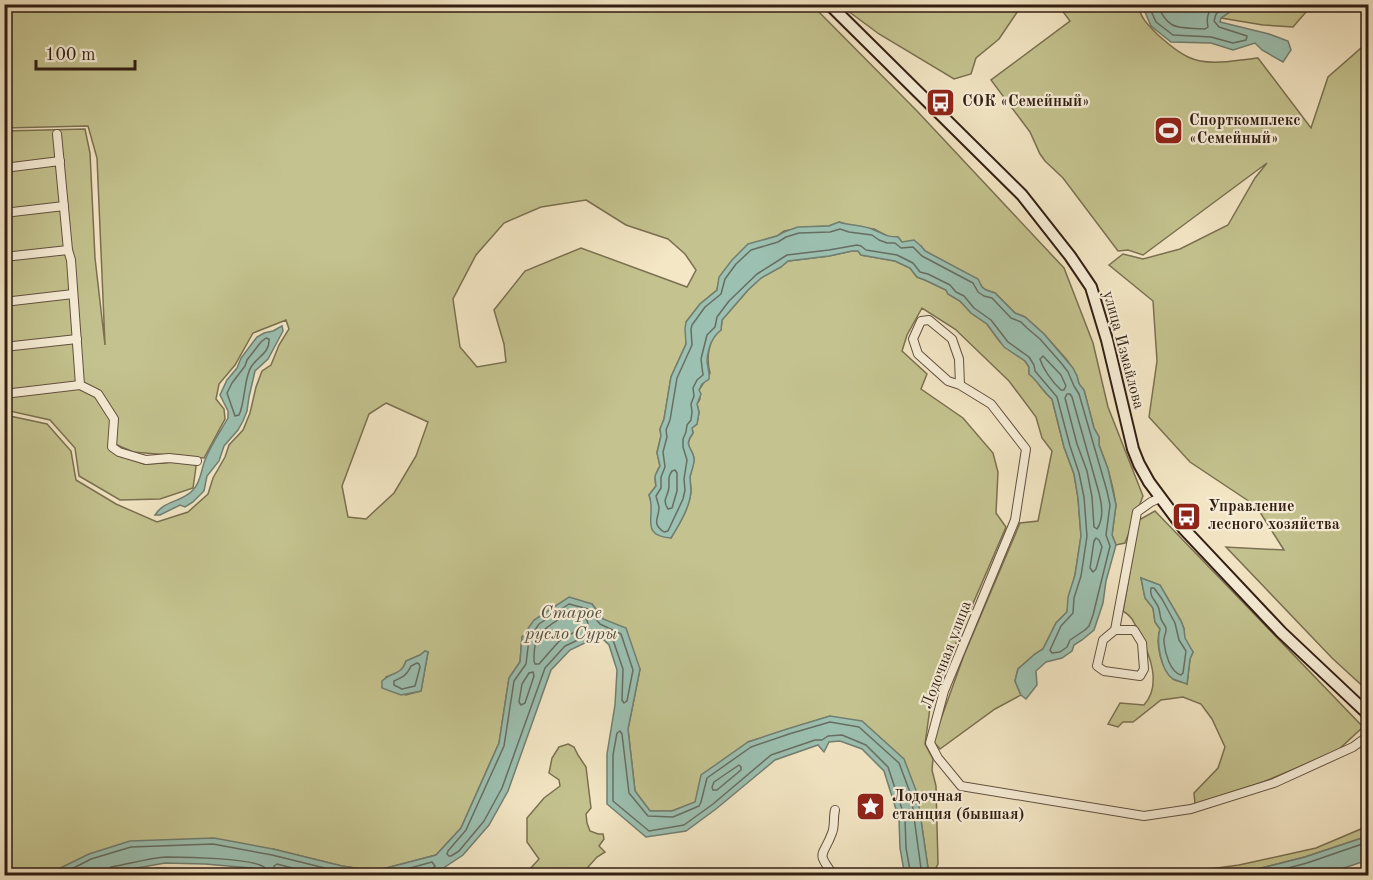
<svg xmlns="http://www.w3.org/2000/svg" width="1373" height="880" viewBox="0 0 1373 880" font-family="'Old Standard TT',serif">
<rect width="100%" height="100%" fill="#f4e7c5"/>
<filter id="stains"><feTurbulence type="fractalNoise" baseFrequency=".00333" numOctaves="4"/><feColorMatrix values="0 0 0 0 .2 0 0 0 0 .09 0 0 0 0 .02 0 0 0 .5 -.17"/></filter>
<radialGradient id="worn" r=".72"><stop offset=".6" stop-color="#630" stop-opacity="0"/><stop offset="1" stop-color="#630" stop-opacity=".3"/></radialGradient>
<g fill="#c4c38f" stroke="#7a7051" stroke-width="1.5" fill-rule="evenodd">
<path d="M5 5H812L917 111 1064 268 1093 343 1108 407 1143 496 1125 543 1116 545 1112 535 1116 505 1113 489 1108 469 1099 445V437L1094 428 1084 390 1079 384 1077 376 1067 360 1044 334 1025 317 1015 313 995 293 986 290 982 287 977 279 925 251 921 246 902 242 898 237H889L874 229 850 226 839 222 829 226 806 227 784 231 777 236 748 245 718 284 717 290 700 304 686 322V344L671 377 664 419 660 429 661 436 657 452 660 466C656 472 654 479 656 486L649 495 653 508 671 538C679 524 690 507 691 491 691 486 690 482 690 477 691 471 694 464 694 458 692 446 683 448 693 433L692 428 697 424 699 412 697 404 700 399 699 390 710 373C706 358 708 339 721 330L722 320 748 290 761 278 781 267 788 261 829 256 852 251H858L861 255 895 261 910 268 917 277 925 280 946 290 948 294 960 301 971 313 987 324 1000 342 1025 361 1029 367V374C1038 381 1043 392 1052 399L1064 447 1074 474 1078 498 1081 536 1075 575 1067 612 1056 623 1043 649 1035 654 1018 669 1015 681 1021 695 995 709 940 749 933 741 964 655 1020 523 1038 521 1052 451 1042 438 1036 417 1009 381 955 329 922 308 907 335 902 351 927 374 921 389 963 418 993 453 998 472 996 513 1006 527 931 701 925 744 933 759 932 770 936 786 938 864 932 875H929L917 793 830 716 748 742 696 802 672 811H650L635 791 628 729 640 669 592 604 522 637 520 662 509 678 499 743 461 828 436 855 375 871 342 866 273 849 49 873 46 875H5V415L47 424 71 451 76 480 116 504 157 522 188 512 208 494 213 478 225 457 229 445 243 430 250 413 256 387 262 371 271 365 279 345 289 329 286 320 253 333 235 365 219 384 216 399 224 409 225 419 204 458 133 452 115 444 111 450 118 455 144 464 165 463 177 461 194 463 196 467 193 488 160 499 120 500 79 476 75 448 50 420 5 410 4 131 85 129 90 153 95 258 105 345 97 158 88 126 5 128ZM586 200 626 225 668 239 685 254 696 270 687 287 581 248 525 271 494 310 504 344 506 362 477 367 460 347 453 299 476 255 504 223 541 207ZM386 403 428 422 416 456 394 493 366 519 348 517 342 486 369 414ZM425 651 428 652 421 691 406 695 382 687 386 677C398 673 402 673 406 661L420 655Z"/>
<path d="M840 5H1022L999 39 976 58 971 74 954 79 879 34Z"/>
<path d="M1058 5H1138C1141 19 1148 25 1158 35 1167 43 1177 52 1188 57 1209 67 1236 60 1258 58L1311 128 1328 77 1368 42V691L1332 658 1226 547 1284 550 1256 506 1190 462 1149 417 1157 361 1153 301 1109 265 1123 254 1143 259 1180 249 1228 225 1255 178 1267 163 1143 255 1128 250 1118 251 1063 178 1045 161 1040 154 1030 132 991 80 1070 21Z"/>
<path d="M1240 5H1306V12L1293 27 1263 25 1221 18Z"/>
<path d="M1155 511 1363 727 1337 751 1263 782 1195 804 1194 793 1218 768 1225 747 1212 719 1201 704 1183 697 1161 700 1133 722H1123L1118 727 1108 724 1120 703 1144 705C1162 685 1150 655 1139 633 1134 623 1133 617 1123 611L1139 520ZM1141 578 1160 585 1181 621 1184 629V638L1193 652 1190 659 1187 684C1183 682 1177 681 1173 679 1161 669 1155 643 1160 629L1155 622 1153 608 1145 598Z"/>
<path d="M568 744 574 747 578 755 586 767 591 808 586 814 587 823 590 831 598 834H603L604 839 599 846 605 852 597 857 581 875H496L514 869 529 870 539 859 527 842V818L544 798 560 786 559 780 549 773 552 758 559 747Z"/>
<path d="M1368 826V836L1305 857 1234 875 1158 876 1239 865 1316 848Z"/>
<path d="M158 868 199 870 198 875H120Z"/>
</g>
<g fill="#9cc0b1" stroke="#717f72" stroke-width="1.5">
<path d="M1183 5H1240L1221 18 1220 22 1269 34 1288 41 1291 50 1283 62 1262 50 1255 43 1233 50 1211 43 1171 42 1151 26 1142 5Z"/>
<path d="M839 222C851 226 864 225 874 230 884 234 886 237 898 237L902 242 914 240 921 246 925 251 978 279 982 287 986 290 995 293 1015 313 1025 317 1044 334 1073 368 1077 376 1079 384 1084 390 1094 428 1099 437V445L1108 469 1116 505 1112 535 1116 545 1106 581 1103 603 1094 630 1082 640 1074 645 1072 651 1062 658 1046 662 1036 671 1037 685 1026 699 1021 695 1015 681 1018 669 1035 654 1043 649 1056 623 1067 612 1068 597 1075 575 1081 536 1078 498 1074 474 1064 447 1052 399C1043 392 1038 381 1029 374V367L1025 361 1004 347 987 324 971 313 960 301 948 294 946 290 925 280 917 277 910 268 895 261 861 255 858 251H852L829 256 788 261 781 267 761 278 748 290 722 320 721 330C712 337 708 348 707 360 707 366 710 372 709 379L702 384 699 390 701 394 697 404 699 412 697 424 692 428 693 433C683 447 692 446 694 458 695 464 691 471 690 477 690 482 691 486 691 491 690 507 679 525 671 538 638 536 657 514 649 495L656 486 655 476 660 466 657 453 661 436 660 429 664 419 671 377 686 344 685 329 686 322 700 304 717 290 719 277 732 260 748 244 777 236 784 232 798 227 829 226Z"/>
<path d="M282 326 283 331 268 359 255 371 249 397 247 411 243 421 238 430 224 446 219 461 207 476 204 491 193 502 185 507 180 505 160 515H155C164 500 183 502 193 490 201 482 201 470 205 460 211 445 220 432 228 418V411L220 395 227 380 237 368 241 358 257 337 264 333 273 331Z"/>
<path d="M1141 578 1160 585 1181 621 1184 629 1185 638 1193 652 1190 659 1187 684C1183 682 1177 681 1173 679 1161 671 1156 642 1160 629L1155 622 1153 608 1145 598Z"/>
<path d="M569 597 592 604 603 619 626 628 640 669 628 729 635 791 650 811H672L695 802 701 775 748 742 787 729 830 716 862 721 904 759 917 793 929 875H907L904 871 900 848 899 819 884 771 862 749 840 741 829 742 824 752 818 745 775 760 716 809 686 831 646 837 607 804V754L615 705 617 670 609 645 602 638 593 639 570 650 551 670 508 791 489 825 463 855 433 875 268 876 251 868 205 864 165 863 98 875H46L89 854 130 841 214 838 273 849 342 866 375 871 436 855 461 828 499 743 509 678 520 662 522 637 534 620Z"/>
<path d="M425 651 428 652 421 691 401 695 382 688V681C392 671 401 676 406 661L420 655Z"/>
<path d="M1368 836V860L1323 875H1234L1305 857Z"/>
</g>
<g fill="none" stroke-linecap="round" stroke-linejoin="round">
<g stroke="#666e62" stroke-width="1.5">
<path d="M1148 4 1156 22 1173 35 1211 37 1233 43 1246 40 1247 36 1219 27 1214 21 1216 14 1230 4"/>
<path d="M1157 4C1169 32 1178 27 1205 29L1208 27C1206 17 1208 10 1217 4"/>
<path d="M840 229 849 232 872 235 879 240 887 243H895L901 248 913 247 922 256 973 283 978 292 984 296 992 298 1011 318 1021 322 1027 328 1040 339 1062 364 1068 372 1074 386 1079 394 1107 491 1110 505 1106 535 1110 546 1093 615 1089 626 1085 630 1070 640 1067 647 1060 652 1052 653 1050 650 1061 626 1073 613 1074 598 1081 576 1087 536 1084 497 1079 473 1070 446 1057 397 1035 371 1034 365 1029 357 1008 342 991 320 974 308 964 296 956 292 950 285 928 274 920 272 913 263 897 255 866 250 861 246 857 245 829 250 787 255 757 274 729 301 717 317 715 327 707 335 701 359 703 375 697 380 693 388 694 396 691 404 692 412 691 420 687 425 686 432 683 439V447L687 460 684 479 685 490 683 499 668 531 664 532C651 523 659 519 659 507 659 506 656 497 656 496L661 488V477L665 467 663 452 667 437 666 430 670 420 677 378 692 345 691 329 692 325 705 307 721 294 725 279 736 264 751 250 778 242 786 237 799 233 830 232Z"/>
<path d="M266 338 269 339C270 353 258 356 251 367 244 378 245 403 239 415L235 416 227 393 232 383 245 366 247 360 261 342Z"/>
<path d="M1043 356 1061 375 1066 386 1064 390H1061C1053 383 1043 369 1040 359Z"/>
<path d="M1067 394H1070L1072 397 1099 493C1102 505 1104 518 1097 529L1094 527 1092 497 1087 471 1077 444 1065 398Z"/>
<path d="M675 470 677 473V491L672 508 668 509C661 498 669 497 669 486 669 479 668 477 672 471Z"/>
<path d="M1096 538 1099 540 1102 547 1096 569 1093 572 1090 568 1094 541Z"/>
<path d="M1154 588 1162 599 1175 623 1179 640 1186 651 1183 673 1181 675C1170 672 1165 653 1164 642 1163 637 1167 632 1166 628 1165 625 1162 622 1161 619 1160 616 1160 613 1159 609 1157 601 1149 598 1151 588Z"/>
<path d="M569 604 588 609 600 624 621 634 633 670 627 701 624 703 622 700 623 669 613 640 604 633H593L565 646 545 668 502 788 484 821 459 851 451 856H449L447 854 448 851 466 830 504 746 514 681 526 664 529 639 539 624Z"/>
<path d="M570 612C578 613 588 616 588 625L561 639 539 664H535L534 661C534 655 534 647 536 641 541 628 559 620 570 612Z"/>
<path d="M417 663 419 664 420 667 415 686 402 689 394 685V681C403 677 407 675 411 666Z"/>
<path d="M533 672 534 676 525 703 521 705 519 702 522 684 529 673Z"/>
<path d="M739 765 741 767V770L717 790H713L712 787 714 782Z"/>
<path d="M58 876 91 859 131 847 213 844 272 855 341 872 365 876"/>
<path d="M106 876 107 870 111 867C129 864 148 858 167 857 185 857 251 858 264 867 268 870 268 871 268 876"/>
<path d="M276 876 274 866 277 864 323 876"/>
<path d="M381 876 432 862 435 866 431 871 430 876"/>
<path d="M911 876 906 848 905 818 888 767 866 745 842 735 828 736 822 740H815L771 755 713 804 684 825 649 831 613 801V755L617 733 620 731 622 734 629 793 648 816 673 817 699 806 701 802 707 778 751 747 789 734 830 722 859 727 899 763 911 795 922 876"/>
<path d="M1258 876 1307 863 1368 842"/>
</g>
<defs>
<g id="minor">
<path d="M57 134 68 250 71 260 80 385 98 394 114 419 112 447 119 452 146 460 169 458 197 461"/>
<path d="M4 168 60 161"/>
<path d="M4 213 64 206"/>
<path d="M4 257 68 250"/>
<path d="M4 302 73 294"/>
<path d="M4 347 77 339"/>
<path d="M960 385 959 359 952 339 929 320 921 321 913 339 918 354 948 381 960 385 991 404 1026 449 1015 520 944 691 930 743 938 758 961 786 1144 816 1191 809 1274 783 1353 747 1368 736"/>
<path d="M4 394 80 385"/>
<path d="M1115 630H1134L1142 643 1144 669 1140 676 1104 671 1097 666 1103 640 1115 630 1137 512 1151 502 1160 498"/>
<path d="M834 876C815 850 823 858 832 833 835 826 833 818 835 810"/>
</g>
<path id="secondary" d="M829 4 1022 195 1070 256 1091 287 1107 340 1133 449 1139 464 1149 482 1184 529 1281 632 1368 714"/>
</defs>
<use href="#minor" stroke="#625040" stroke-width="10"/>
<use href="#secondary" stroke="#311d13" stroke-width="14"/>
<use href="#minor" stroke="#f8efd9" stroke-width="8"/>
<use href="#secondary" stroke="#f8efd9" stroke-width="10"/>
</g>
<defs>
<symbol id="bus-square" viewBox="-11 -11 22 22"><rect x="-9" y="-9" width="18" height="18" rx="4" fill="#8f2418" stroke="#f8efd9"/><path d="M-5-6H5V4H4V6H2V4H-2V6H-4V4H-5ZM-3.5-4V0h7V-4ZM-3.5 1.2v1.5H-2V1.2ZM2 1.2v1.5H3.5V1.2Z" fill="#fff"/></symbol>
<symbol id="stadium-square" viewBox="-11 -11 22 22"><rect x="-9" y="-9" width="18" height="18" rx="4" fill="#8f2418" stroke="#f8efd9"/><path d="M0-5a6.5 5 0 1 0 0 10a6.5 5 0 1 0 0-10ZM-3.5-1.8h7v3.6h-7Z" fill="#fff"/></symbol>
<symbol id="sight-square" viewBox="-11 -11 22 22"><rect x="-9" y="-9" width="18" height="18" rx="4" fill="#8f2418" stroke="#f8efd9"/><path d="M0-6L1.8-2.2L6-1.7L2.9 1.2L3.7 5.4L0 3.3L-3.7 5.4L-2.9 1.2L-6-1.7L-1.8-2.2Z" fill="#fff"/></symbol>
</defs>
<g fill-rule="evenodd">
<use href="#bus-square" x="924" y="86" width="33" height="33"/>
<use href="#stadium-square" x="1152" y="114" width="33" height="33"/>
<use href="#bus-square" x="1170" y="500" width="33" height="33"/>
<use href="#sight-square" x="854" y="790" width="33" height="33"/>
</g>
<g text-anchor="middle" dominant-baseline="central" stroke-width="4.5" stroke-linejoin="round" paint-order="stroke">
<g font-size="16" font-weight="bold" fill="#311d13" stroke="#f8efd9" text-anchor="start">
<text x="962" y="102">СОК «Семейный»</text>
<text x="1189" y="121">Спорткомплекс<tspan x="1189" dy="18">«Семейный»</tspan></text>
<text x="1208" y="507">Управление<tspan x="1208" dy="18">лесного хозяйства</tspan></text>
<text x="892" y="797">Лодочная<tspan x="892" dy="18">станция (бывшая)</tspan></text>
</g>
<g font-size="16" fill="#311d13" stroke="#f8efd9">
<text transform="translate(1123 350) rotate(75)">улица Измайлова</text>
<text transform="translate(947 655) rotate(-69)">Лодочная улица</text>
</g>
<g font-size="18" font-style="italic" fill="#514e42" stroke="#f8efd9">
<text x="571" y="613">Старое<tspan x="571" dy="21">русло Суры</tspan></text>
</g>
</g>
<rect width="1373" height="880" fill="none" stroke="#f4e7c5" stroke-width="24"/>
<rect x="6" y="6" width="1361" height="868" fill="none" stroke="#311d13" stroke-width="3"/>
<rect x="12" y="12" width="1349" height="856" fill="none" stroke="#311d13" stroke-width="1.5"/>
<path d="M36 60v9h99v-9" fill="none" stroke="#311d13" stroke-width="3"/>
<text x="45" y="60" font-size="18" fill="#311d13" stroke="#f8efd9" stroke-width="4.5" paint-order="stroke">100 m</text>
<rect width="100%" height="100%" filter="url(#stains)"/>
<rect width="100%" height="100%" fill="url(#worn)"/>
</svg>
